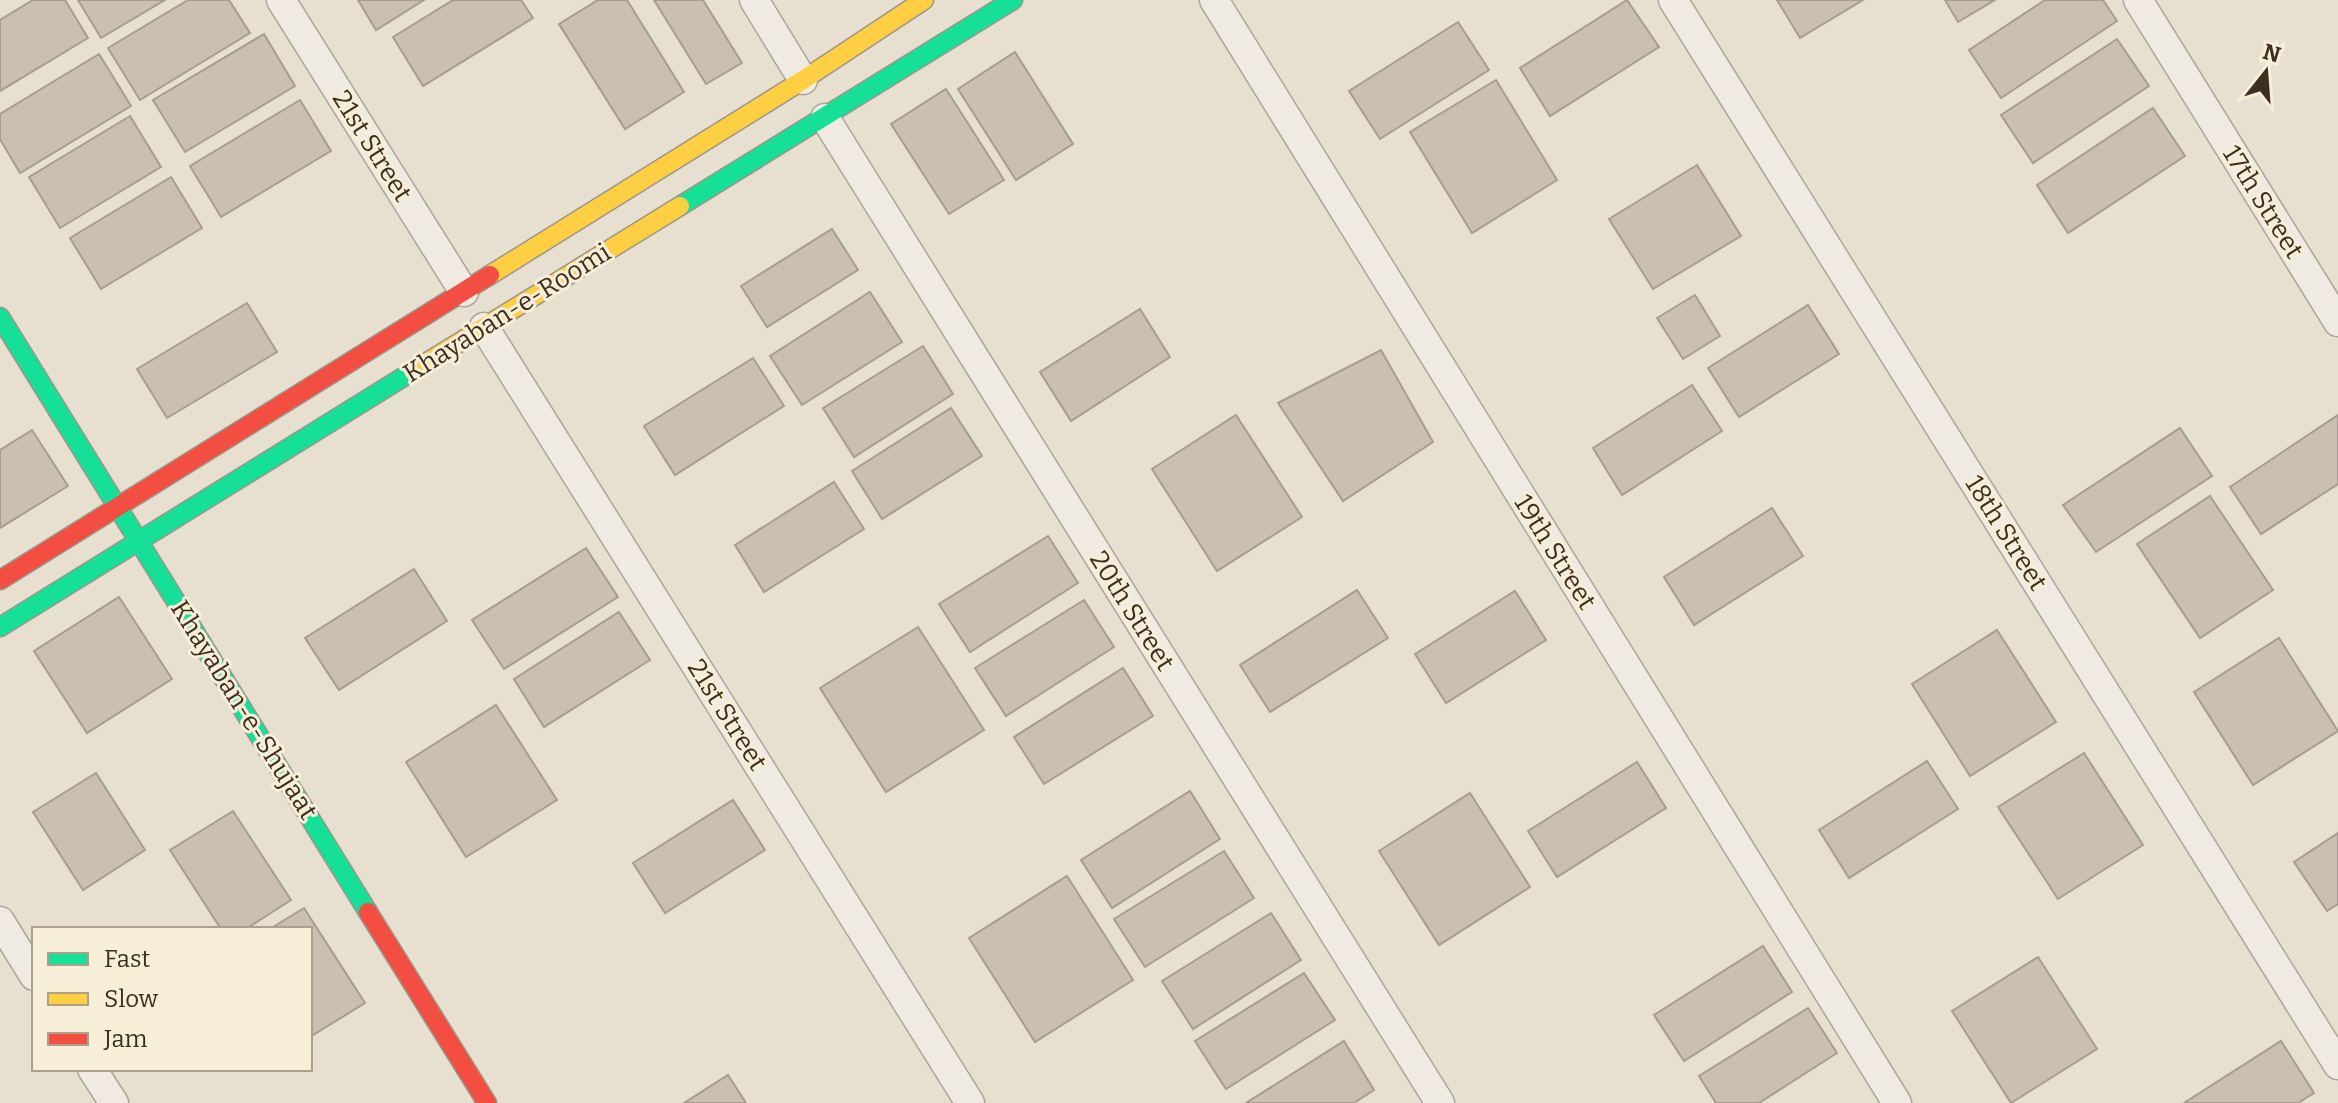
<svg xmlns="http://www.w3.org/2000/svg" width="2338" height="1103" viewBox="0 0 2338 1103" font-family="Bitter,serif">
<rect width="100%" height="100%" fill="#e7e0d1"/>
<g fill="#cbbfb2" stroke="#a89c90" stroke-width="2">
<path d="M33 0H65L88 38 0 91V20Z"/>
<path d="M78 0H165L101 38Z"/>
<path d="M188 0H229L250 33 140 100 108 48Z"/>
<path d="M358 0H424L376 30Z"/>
<path d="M453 0H521L533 18 423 86 393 37Z"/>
<path d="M598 0H627L684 92 625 129 559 24Z"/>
<path d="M654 0H703L742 63 706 84Z"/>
<path d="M1627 0 1659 47 1550 116 1520 68Z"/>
<path d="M1777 0H1863L1800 38Z"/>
<path d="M1945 0H1995L1958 22Z"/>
<path d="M2045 0H2103L2117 21 2001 98 1969 50Z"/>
<path d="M1458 22 1489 70 1380 139 1349 91Z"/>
<path d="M264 34 295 86 185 152 153 100Z"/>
<path d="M2117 39 2149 86 2033 163 2001 115Z"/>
<path d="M1015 52 1073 144 1016 180 958 89Z"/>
<path d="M99 54 131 106 20 173 0 139V114Z"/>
<path d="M1496 80 1557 180 1472 233 1410 132Z"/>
<path d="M946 89 1004 180 949 214 891 124Z"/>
<path d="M300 100 331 151 221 217 190 166Z"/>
<path d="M2153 108 2185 156 2068 233 2037 185Z"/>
<path d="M130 116 161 167 60 228 29 177Z"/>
<path d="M1697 165 1741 236 1653 289 1609 219Z"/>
<path d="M171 177 202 228 101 289 70 238Z"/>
<path d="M832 229 858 270 767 327 741 286Z"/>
<path d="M870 292 902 342 802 405 770 356Z"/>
<path d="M1695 295 1720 336 1683 359 1657 318Z"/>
<path d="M247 303 277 352 167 418 137 369Z"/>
<path d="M1808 305 1839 354 1739 417 1708 368Z"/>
<path d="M1140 309 1170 357 1071 421 1040 372Z"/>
<path d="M923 346 953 394 854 457 823 408Z"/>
<path d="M1381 350 1433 442 1343 501 1278 403Z"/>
<path d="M753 358 784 406 675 475 644 426Z"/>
<path d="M1692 385 1722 431 1622 495 1593 448Z"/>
<path d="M951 408 982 456 882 519 852 471Z"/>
<path d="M1236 415 1302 517 1217 571 1152 469Z"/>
<path d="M2338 415V484L2261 534 2230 487Z"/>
<path d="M2180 428 2212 476 2096 552 2063 505Z"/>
<path d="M32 430 68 486 0 528V450Z"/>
<path d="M834 482 864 529 764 592 735 545Z"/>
<path d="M2210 496 2273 590 2200 638 2137 544Z"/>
<path d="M1772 508 1803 556 1694 625 1664 577Z"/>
<path d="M1048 536 1078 583 970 652 939 604Z"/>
<path d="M586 548 618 597 504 669 472 620Z"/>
<path d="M414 569 447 621 339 690 305 638Z"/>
<path d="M1357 590 1388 638 1270 712 1240 665Z"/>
<path d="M1515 591 1546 640 1446 703 1415 654Z"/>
<path d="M119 597 172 679 87 733 34 651Z"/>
<path d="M1084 600 1114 647 1006 716 975 668Z"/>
<path d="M619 612 650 660 544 727 514 679Z"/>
<path d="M918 627 984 730 886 792 820 688Z"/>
<path d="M1997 630 2056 722 1970 776 1912 684Z"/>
<path d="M2279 638 2338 731 2253 785 2194 692Z"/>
<path d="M1123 668 1153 716 1044 784 1014 737Z"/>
<path d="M496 705 557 800 466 857 406 762Z"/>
<path d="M2084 753 2143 845 2058 899 1998 807Z"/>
<path d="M1927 761 1958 809 1849 878 1819 830Z"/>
<path d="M1637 762 1666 808 1557 877 1528 831Z"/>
<path d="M96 773 145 850 83 890 33 812Z"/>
<path d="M1190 791 1220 839 1112 908 1081 860Z"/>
<path d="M1470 793 1530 887 1439 945 1379 851Z"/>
<path d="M733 800 765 850 665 913 633 863Z"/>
<path d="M233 811 291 900 246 929H221L170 850Z"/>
<path d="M2338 833V904L2327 911 2294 862Z"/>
<path d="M1224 851 1254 898 1145 967 1114 919Z"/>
<path d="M1067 876 1133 980 1035 1042 969 938Z"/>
<path d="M304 908 365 1003 310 1037V929H270Z"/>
<path d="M1271 913 1301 960 1193 1029 1162 981Z"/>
<path d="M1763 946 1792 992 1684 1061 1654 1015Z"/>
<path d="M2038 957 2097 1049 2011 1103 1952 1011Z"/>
<path d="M1304 973 1335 1020 1226 1089 1195 1041Z"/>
<path d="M1808 1008 1837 1053 1759 1103H1716L1699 1076Z"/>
<path d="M1344 1041 1374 1090 1354 1103H1246Z"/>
<path d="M2281 1041 2314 1093 2298 1103H2184Z"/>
<path d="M728 1075 746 1103H684Z"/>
</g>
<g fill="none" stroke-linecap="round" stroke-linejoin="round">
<defs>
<g id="street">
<path d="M281 0 464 292"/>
<path d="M754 0 803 80"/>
<path d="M1214 0 1897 1103"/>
<path d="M1673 0 2338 1065"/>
<path d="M2138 0 2338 322"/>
<path d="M825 118 1440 1103"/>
<path d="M484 327 970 1103"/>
<path d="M0 921 34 976"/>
<path d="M92 1069 114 1103"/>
</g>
<g id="fast">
<path d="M680 206 1013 0"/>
<path d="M0 317 368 912"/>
<path d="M0 627 413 371"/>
</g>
<g id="slow">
<path d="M490 275 803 80 924 0"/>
<path d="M413 371 680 206"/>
</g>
<g id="jam">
<path d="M0 580 490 275"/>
<path d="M368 912 487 1103"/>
</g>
</defs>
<use href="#street" stroke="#ada599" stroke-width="31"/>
<use href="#fast" stroke="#9c958a" stroke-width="21"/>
<use href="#slow" stroke="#9c958a" stroke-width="21"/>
<use href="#jam" stroke="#9c958a" stroke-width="21"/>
<use href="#street" stroke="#efebe3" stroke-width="28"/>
<use href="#fast" stroke="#16e098" stroke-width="18"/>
<use href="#slow" stroke="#ffcf43" stroke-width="18"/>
<use href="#jam" stroke="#f24e42" stroke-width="18"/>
</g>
<g text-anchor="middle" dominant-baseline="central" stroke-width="6" stroke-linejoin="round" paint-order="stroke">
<g font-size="26" fill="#3d2e20" stroke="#f7eed8">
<text transform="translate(372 146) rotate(58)">21st Street</text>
<text transform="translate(2263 202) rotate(58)">17th Street</text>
<text transform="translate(507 313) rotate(-32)">Khayaban-e-Roomi</text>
<text transform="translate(2006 533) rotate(58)">18th Street</text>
<text transform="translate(1555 552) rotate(58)">19th Street</text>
<text transform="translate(1132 611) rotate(58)">20th Street</text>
<text transform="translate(244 710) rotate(58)">Khayaban-e-Shujaat</text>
<text transform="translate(727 715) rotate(58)">21st Street</text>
</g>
</g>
<rect x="32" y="927" width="280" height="144" fill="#f7eed8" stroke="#ada18e" stroke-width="2"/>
<rect x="48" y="953" width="40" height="12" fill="#16e098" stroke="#ada18e" stroke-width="2"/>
<text x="104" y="967" font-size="24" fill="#3d2e20">Fast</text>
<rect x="48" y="993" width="40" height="12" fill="#ffcf43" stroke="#ada18e" stroke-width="2"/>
<text x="104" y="1007" font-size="24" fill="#3d2e20">Slow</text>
<rect x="48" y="1033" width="40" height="12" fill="#f24e42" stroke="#ada18e" stroke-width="2"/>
<text x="104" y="1047" font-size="24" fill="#3d2e20">Jam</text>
<g transform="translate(2266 72) rotate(17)" stroke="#f7eed8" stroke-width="6" paint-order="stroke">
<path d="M0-6L14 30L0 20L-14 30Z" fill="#3d2e20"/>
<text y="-12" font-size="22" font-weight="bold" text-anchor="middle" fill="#3d2e20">N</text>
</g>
</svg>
